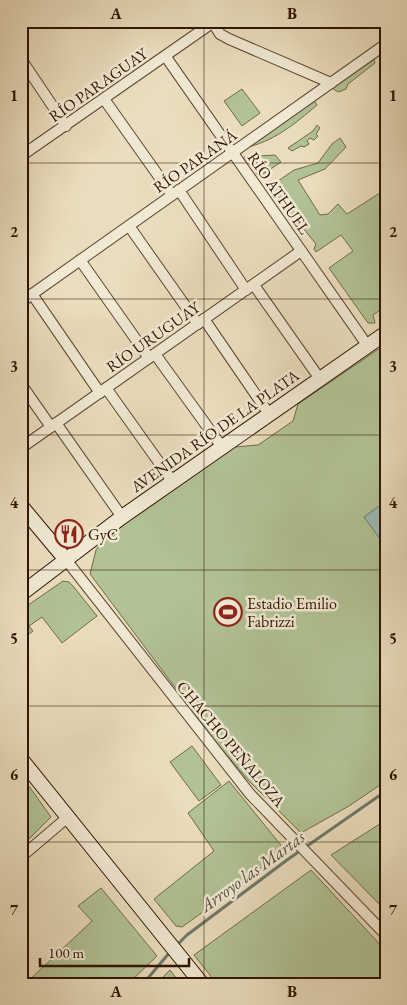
<svg xmlns="http://www.w3.org/2000/svg" width="407" height="1005" viewBox="0 0 407 1005" font-family="'EB Garamond',serif">
<rect width="100%" height="100%" fill="#eaddbd"/>
<filter id="stains"><feTurbulence type="fractalNoise" baseFrequency=".004" numOctaves="4"/><feColorMatrix values="0 0 0 0 .2 0 0 0 0 .09 0 0 0 0 .02 0 0 0 .5 -.17"/></filter>
<radialGradient id="worn" r=".72"><stop offset=".6" stop-color="#630" stop-opacity="0"/><stop offset="1" stop-color="#630" stop-opacity=".3"/></radialGradient>
<g fill="#b1c295" stroke="#706a4a">
<path d="M374 59 375 63 348 84 346 89 338 92 332 88Z"/>
<path d="M242 89 260 113 242 126 224 101Z"/>
<path d="M314 100 317 105C295 124 273 142 244 148Z"/>
<path d="M317 125 320 128 316 134 318 136 314 140 310 138 307 141 309 144 304 147 301 146 292 151 288 148 313 131Z"/>
<path d="M340 138 346 147 325 169 298 180 320 215 328 214 338 204 347 214 386 189V306L373 315 375 323H368L329 268 353 251 341 235 316 252 314 249 316 244 303 228 297 226 268 188 294 170 318 163 332 144Z"/>
<path d="M275 155 281 162 259 177 244 157Z"/>
<path d="M386 344V781L349 806 301 833 247 779 216 742 90 574 96 550 105 537 235 447 258 445 293 421 298 404Z"/>
<path d="M63 581 69 582 73 586 97 616 62 643 42 617 29 626 33 631 21 640V610Z"/>
<path d="M192 746 221 785 199 801 170 762Z"/>
<path d="M21 775 51 817 21 847Z"/>
<path d="M229 781 284 849 282 855 182 927 176 926 154 899 214 851 188 813Z"/>
<path d="M386 820V911L331 855Z"/>
<path d="M311 870 386 951V980L382 984H217L194 955Z"/>
<path d="M101 888 157 956 128 984H25L92 921 78 906Z"/>
<path d="M170 970 181 984H156Z"/>
</g>
<path fill="#98bbb6" stroke="#6e786d" d="M386 501V547L364 517Z"/>
<g fill="none" stroke-linecap="round" stroke-linejoin="round">
<g stroke="#6e786d" stroke-width="3">
<path d="M176 946 187 935 287 860 386 791"/>
<path d="M143 984 170 952"/>
</g>
<defs>
<g id="minor">
<path d="M212 21 220 34 229 39 331 83"/>
<path d="M166 57 367 345"/>
<path d="M21 59 66 126"/>
<path d="M104 99 172 195"/>
<path d="M21 156 215 21"/>
<path d="M179 190 246 290"/>
<path d="M129 226 198 324"/>
<path d="M80 260 149 358"/>
<path d="M254 285 320 379"/>
<path d="M32 294 100 393"/>
<path d="M21 302 386 44"/>
<path d="M204 319 269 414"/>
<path d="M155 354 222 447"/>
<path d="M21 384 51 427"/>
<path d="M106 388 173 482"/>
<path d="M56 423 122 517"/>
<path d="M21 448 301 251"/>
<path d="M67 561 250 794 386 935"/>
<path d="M21 857 68 817"/>
</g>
<g id="secondary">
<path d="M21 506 67 561"/>
<path d="M21 594 122 517 386 333"/>
<path d="M21 759 202 984"/>
</g>
</defs>
<use href="#minor" stroke="#5e462f" stroke-width="12"/>
<use href="#secondary" stroke="#301300" stroke-width="16"/>
<use href="#minor" stroke="#f1e9d4" stroke-width="10"/>
<use href="#secondary" stroke="#f1e9d4" stroke-width="14"/>
</g>
<path fill="none" stroke="#301300" stroke-width="1" stroke-opacity="0.55" d="M204 21V984M21 163H386M21 299H386M21 435H386M21 570H386M21 706H386M21 842H386"/>
<defs>
<symbol id="restaurant-ring" viewBox="-11 -11 22 22"><circle r="9.5" fill="#f1e9d4" stroke="#8f2418" stroke-width="1.5"/><path d="M-5-6h1v4h1v-4h1v4h1v-4h1v5L-1.5 .5V6h-2V.5L-5-1ZM5-6V6H3V1.5H1.5Q1.5-4 5-6Z" fill="#8f2418"/></symbol>
<symbol id="stadium-ring" viewBox="-11 -11 22 22"><circle r="9.5" fill="#f1e9d4" stroke="#8f2418" stroke-width="1.5"/><path d="M0-5a6.5 5 0 1 0 0 10a6.5 5 0 1 0 0-10ZM-3.5-1.8h7v3.6h-7Z" fill="#8f2418"/></symbol>
</defs>
<g fill-rule="evenodd">
<use href="#restaurant-ring" x="53" y="518" width="32" height="32"/>
<use href="#stadium-ring" x="212" y="596" width="32" height="32"/>
</g>
<g text-anchor="middle" dominant-baseline="central" stroke-width="5" stroke-linejoin="round" paint-order="stroke">
<g font-size="16" fill="#301300" stroke="#f1e9d4">
<text transform="translate(98 85) rotate(-35)">RÍO PARAGUAY</text>
<text transform="translate(195 161) rotate(-35)">RÍO PARANÁ</text>
<text transform="translate(279 193) rotate(55)">RÍO ATHUEL</text>
<text transform="translate(153 337) rotate(-35)">RÍO URUGUAY</text>
<text transform="translate(215 431) rotate(-35)">AVENIDA RÍO DE LA PLATA</text>
<text transform="translate(231 744) rotate(50)">CHACHO PEÑALOZA</text>
</g>
<g font-size="16" fill="#301300" stroke="#f1e9d4" text-anchor="start">
<text x="88" y="534">GyC</text>
<text x="247" y="603">Estadio Emilio<tspan x="247" dy="18">Fabrizzi</tspan></text>
</g>
<g font-size="18" font-style="italic" fill="#544e40" stroke="#f1e9d4">
<text transform="translate(252 871) rotate(-36)">Arroyo las Martas</text>
</g>
</g>
<rect width="407" height="1005" fill="none" stroke="#eaddbd" stroke-width="55"/>
<path d="M40 958v8h149v-8" fill="none" stroke="#301300" stroke-width="2.5"/>
<text x="48" y="958" font-size="15" fill="#301300" stroke="#f1e9d4" stroke-width="4" paint-order="stroke">100 m</text>
<rect x="28" y="28" width="352" height="950" fill="none" stroke="#301300" stroke-width="2"/>
<g font-size="16" text-anchor="middle" font-weight="bold" fill="#301300">
<text x="116" y="19">A</text>
<text x="292" y="19">B</text>
<text x="14" y="101">1</text>
<text x="393" y="101">1</text>
<text x="14" y="237">2</text>
<text x="393" y="237">2</text>
<text x="14" y="372">3</text>
<text x="393" y="372">3</text>
<text x="14" y="508">4</text>
<text x="393" y="508">4</text>
<text x="14" y="644">5</text>
<text x="393" y="644">5</text>
<text x="14" y="780">6</text>
<text x="393" y="780">6</text>
<text x="14" y="915">7</text>
<text x="393" y="915">7</text>
<text x="116" y="997">A</text>
<text x="292" y="997">B</text>
</g>
<rect width="100%" height="100%" filter="url(#stains)"/>
<rect width="100%" height="100%" fill="url(#worn)"/>
</svg>
